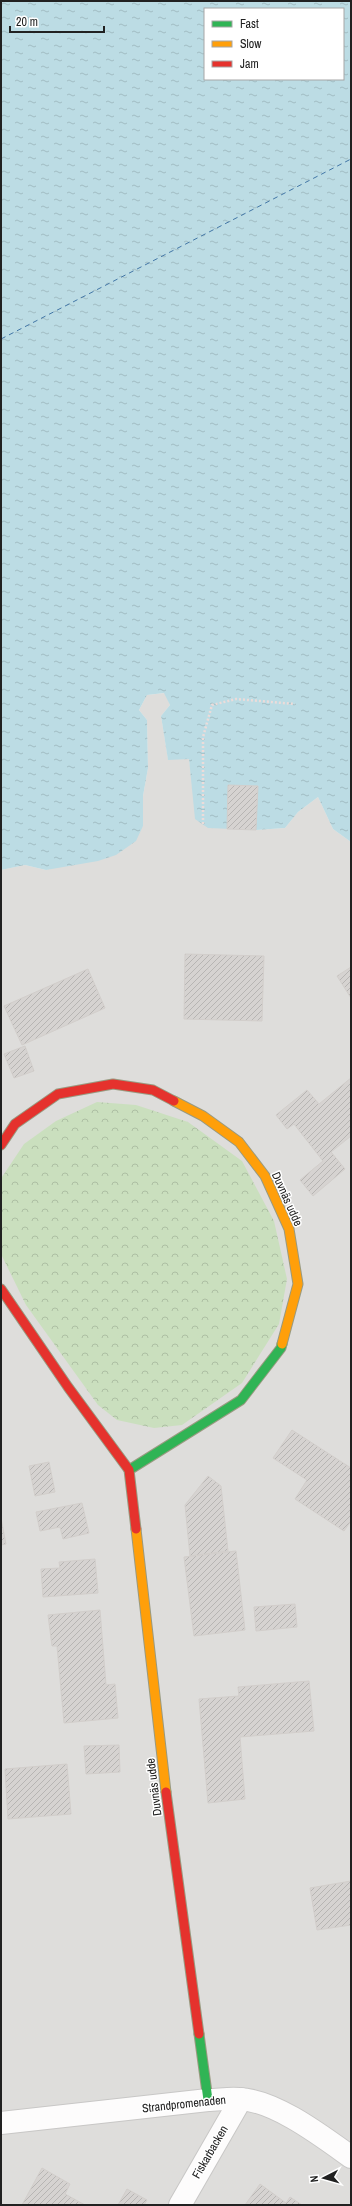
<svg xmlns="http://www.w3.org/2000/svg" width="352" height="2206" viewBox="0 0 352 2206" font-family="'Archivo Narrow',sans-serif">
<defs>
<pattern id="forest-crowns" width="20" height="18" patternUnits="userSpaceOnUse"><rect width="20" height="18" fill="#cadfbe"/><path d="M2 6a3 3 0 1 1 6 0M12 15a3 3 0 1 1 6 0" fill="none" stroke="#adbfa3"/></pattern>
<pattern id="water-ripples" width="26" height="14" patternUnits="userSpaceOnUse"><rect width="26" height="14" fill="#bcdce4"/><path d="M2 4q2-2 4 0t4 0M15 11q2-2 4 0t4 0" fill="none" stroke="#a1bcc3"/></pattern>
<pattern id="building-hatch" width="6" height="6" patternUnits="userSpaceOnUse"><rect width="6" height="6" fill="#d6d3d1"/><path d="M-1 1l2-2M0 6l6-6M5 7l2-2" fill="none" stroke="#b7b5b3"/></pattern>
</defs>
<rect width="100%" height="100%" fill="#efedea"/>
<path fill="#dedddb" d="M165 693 170 705 161 716 168 759H189L192 780 227 829 256 830 285 828 298 812 318 797 333 829 351 842V2205H1V870L25 865 46 870 143 826V796L148 768 147 720 139 710 147 695Z"/>
<path fill="url(#forest-crowns)" d="M97 1102 136 1105 188 1122 242 1161 274 1221 287 1279 279 1324 242 1383 182 1425 154 1428 117 1420 98 1405 26 1305 1 1254 2 1177 24 1144 56 1121Z"/>
<path fill="url(#water-ripples)" fill-rule="evenodd" d="M1 1H351V842L333 829 318 797 298 812 285 828 256 830 208 828 195 819 189 759 168 760 161 716 170 705 164 693 147 695 139 710 147 720 148 768 143 796V826L136 841 116 855 98 861 46 870 25 865 1 870ZM205 9H343V79H205Z"/>
<g fill="none" stroke-linecap="round" stroke-linejoin="round">
<path stroke="#4276a6" stroke-width="1" stroke-dasharray="5 4" stroke-linecap="butt" d="M1 339 351 159"/>
</g>
<g fill="url(#building-hatch)" stroke="#d2cecb">
<path d="M228 785 258 786 256 830 227 829Z"/>
<path d="M185 954 264 956 262 1021 184 1019Z"/>
<path d="M351 967V998L337 976Z"/>
<path d="M88 969 105 1008 22 1045 4 1006Z"/>
<path d="M25 1046 34 1071 14 1078 4 1054Z"/>
<path d="M351 1078V1136L331 1152 345 1169 313 1196 300 1180 323 1161 294 1124 287 1129 276 1115 307 1090 319 1104Z"/>
<path d="M292 1430 351 1468V1521L344 1531 295 1499 307 1480 273 1458Z"/>
<path d="M49 1462 55 1492 35 1496 29 1466Z"/>
<path d="M208 1476 221 1486 228 1551 190 1556 185 1505Z"/>
<path d="M82 1503 89 1533 63 1539 60 1527 40 1531 36 1512Z"/>
<path d="M1 1518 6 1544 1 1545Z"/>
<path d="M236 1551 245 1630 194 1636 184 1557Z"/>
<path d="M95 1559 98 1593 43 1597 41 1569 60 1568 59 1562Z"/>
<path d="M295 1604 297 1627 256 1631 254 1607Z"/>
<path d="M100 1610 106 1685 115 1684 118 1718 64 1723 57 1646H52L48 1615Z"/>
<path d="M309 1681 314 1731 240 1737 245 1799 208 1803 199 1699 239 1696 238 1687Z"/>
<path d="M119 1745 120 1772 86 1774 84 1746Z"/>
<path d="M67 1764 71 1814 8 1819 5 1769Z"/>
<path d="M351 1881V1925L317 1930 310 1888Z"/>
<path d="M42 2168 70 2184 65 2194 85 2205H22Z"/>
<path d="M260 2184 286 2203 290 2197 302 2205H245Z"/>
<path d="M127 2189 147 2200 144 2205H118Z"/>
</g>
<g fill="none" stroke-linecap="round" stroke-linejoin="round">
<defs>
<g id="street">
<path d="M1 2123 208 2100C218 2100 229 2098 239 2099 275 2100 323 2137 351 2157"/>
<path d="M180 2205 241 2099"/>
</g>
<g id="fast">
<path d="M129 1470 241 1400 281 1348 282 1344"/>
<path d="M199 2034 208 2100"/>
</g>
<g id="slow">
<path d="M174 1101 203 1116 239 1142 265 1176 289 1229 298 1284 282 1344"/>
<path d="M136 1529 166 1792"/>
</g>
<g id="jam">
<path d="M1 1145 15 1124 58 1094 113 1084 153 1090 174 1101"/>
<path d="M1 1289 68 1387 129 1470 136 1529"/>
<path d="M166 1792 199 2034"/>
</g>
</defs>
<use href="#street" stroke="#c8c7c6" stroke-width="24"/>
<use href="#fast" stroke="#999a80" stroke-width="11"/>
<use href="#slow" stroke="#999a80" stroke-width="11"/>
<use href="#jam" stroke="#999a80" stroke-width="11"/>
<path stroke="#ecdcda" stroke-width="2.5" stroke-dasharray="2 2" stroke-linecap="butt" d="M203 824V737L212 705 236 699 295 704"/>
<use href="#street" stroke="#fdfcfc" stroke-width="22"/>
<use href="#fast" stroke="#30b455" stroke-width="9"/>
<use href="#slow" stroke="#ff9f0a" stroke-width="9"/>
<use href="#jam" stroke="#e5322d" stroke-width="9"/>
</g>
<g text-anchor="middle" dominant-baseline="central" stroke-width="3" stroke-linejoin="round" paint-order="stroke">
<g font-size="12" fill="#212121" stroke="#fff">
<text transform="translate(287 1199) rotate(66)">Duvnäs udde</text>
<text transform="translate(154 1787) rotate(-97)">Duvnäs udde</text>
<text transform="translate(184 2104) rotate(-6)">Strandpromenaden</text>
<text transform="translate(210 2152) rotate(-60)">Fiskarbacken</text>
</g>
</g>
<rect width="352" height="2206" fill="none" stroke="#212121" stroke-width="4"/>
<rect x="204" y="8" width="140" height="72" fill="#ffffff" stroke="#a6a6a6"/>
<rect x="212" y="21" width="20" height="6" fill="#30b455" stroke="#a6a6a6"/>
<text x="240" y="28" font-size="12" fill="#212121">Fast</text>
<rect x="212" y="41" width="20" height="6" fill="#ff9f0a" stroke="#a6a6a6"/>
<text x="240" y="48" font-size="12" fill="#212121">Slow</text>
<rect x="212" y="61" width="20" height="6" fill="#e5322d" stroke="#a6a6a6"/>
<text x="240" y="68" font-size="12" fill="#212121">Jam</text>
<g transform="translate(324 2178) rotate(264)" stroke="#ffffff" stroke-width="3" paint-order="stroke">
<path d="M0-3L7 15L0 10L-7 15Z" fill="#212121"/>
<text y="-6" font-size="11" font-weight="bold" text-anchor="middle" fill="#212121">N</text>
</g>
<path d="M10 26v6h94v-6" fill="none" stroke="#212121" stroke-width="2"/>
<text x="16" y="26" font-size="12" fill="#212121" stroke="#ffffff" stroke-width="3" paint-order="stroke">20 m</text>
</svg>
